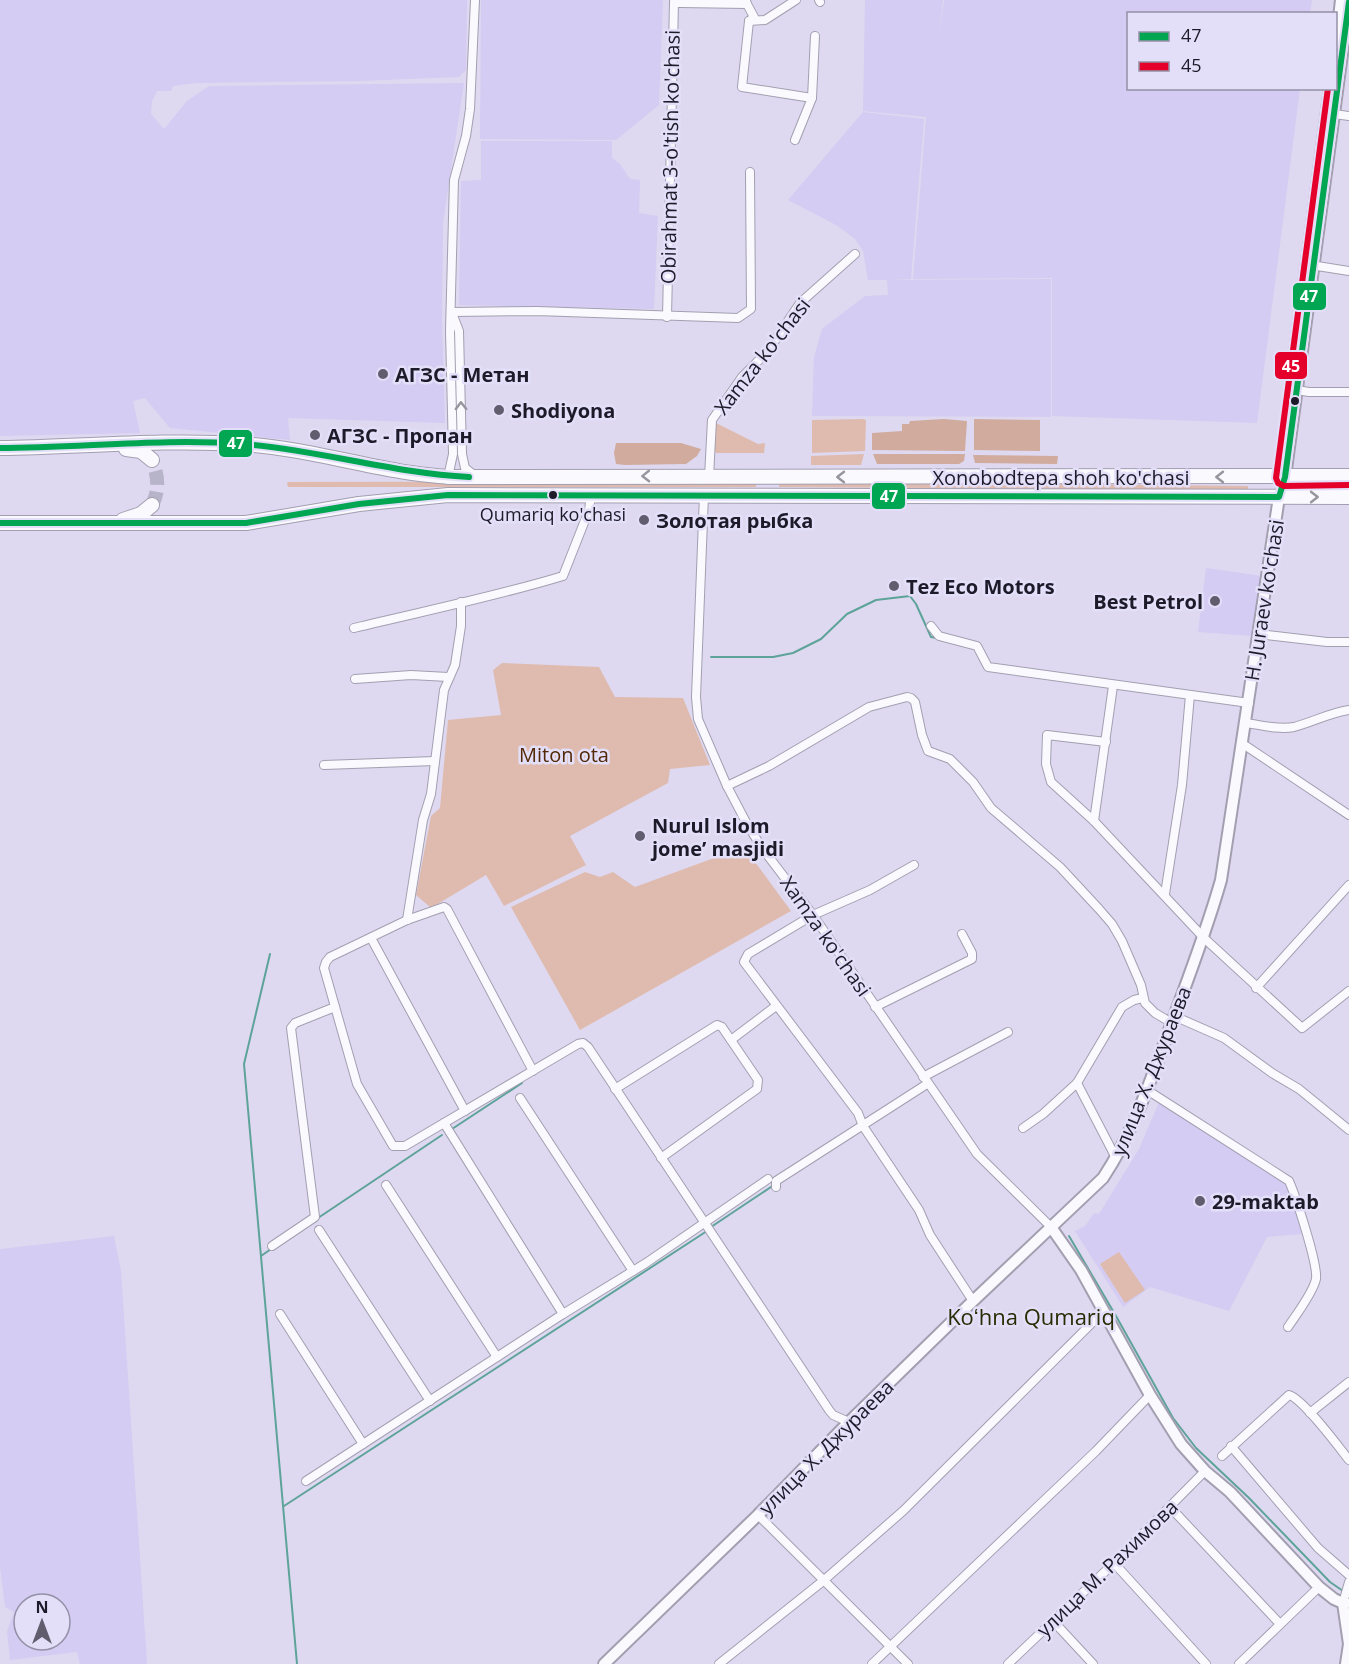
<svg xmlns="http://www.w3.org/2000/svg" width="1349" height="1664" viewBox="0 0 1349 1664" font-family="'Open Sans',sans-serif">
<rect width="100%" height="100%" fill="#ded9f0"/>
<g fill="#d4ccf2" fill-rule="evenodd">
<path d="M0 0H467L466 70 459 77 359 81 196 83 173 86 171 91H157L152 101 151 114 164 129 187 101 209 86 464 83 443 223 442 321 445 423 288 418 290 440 170 428 145 398 133 401 140 433 0 436Z"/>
<path d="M481 0H663L659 105 616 140 480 139Z"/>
<path d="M865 0H943L938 39 944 0H1312L1310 13 1128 14V88L1300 89 1257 423 1052 416V278L913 279 926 117 863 111Z"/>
<path d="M863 112 924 119 911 279 891 280 1051 279V417L812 416 814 357 822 329 865 296 888 295 887 280H868L863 251 855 239 836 225 788 200Z"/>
<path d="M481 141H612V158L620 164 630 179 640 180 639 213 658 216 654 309 459 305 461 181 481 180Z"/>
<path d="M1206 568 1262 576 1252 636 1198 632Z"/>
<path d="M1160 1100 1202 1125 1290 1188 1302 1234 1267 1237 1229 1311 1150 1287 1123 1307 1075 1231 1085 1226 1094 1213 1099 1214 1139 1149Z"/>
<path d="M114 1236 121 1271 147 1664H80L77 1652 10 1660 7 1631 14 1612 5 1607 0 1567V1249ZM24 1604H60V1640H24Z"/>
</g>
<g fill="#dfbbaf">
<path d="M863 419 866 420 865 451 812 453V420Z"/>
<path d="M716 423 758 444 765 443 764 453H716L714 450Z"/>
<path d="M864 454 861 465H811V456Z"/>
<path d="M756 481V487H288L287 484 288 482Z"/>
<path d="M779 481 1248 486V490L779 487Z"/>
<path d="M502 663 599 667 615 697 683 698 710 765 670 769 668 783 570 836 586 865 504 906 486 875 431 908 416 895 431 816 440 808 448 720 501 715 493 670Z"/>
<path d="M744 847 791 911 580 1030 511 907 585 872 600 877 613 872 635 887Z"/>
<path d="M1119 1252 1145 1290 1125 1303 1100 1264Z"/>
</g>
<g fill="#d0ab9e">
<path d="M944 419 967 421 965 451 872 450V433L902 431V424H909L910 421Z"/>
<path d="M974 419 1040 420V451L974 450Z"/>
<path d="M616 443H681L701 449 697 456 686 464 625 465 616 464 614 453Z"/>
<path d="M873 454H965L964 461 959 464H877Z"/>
<path d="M973 455 1058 456 1057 464 975 463Z"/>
</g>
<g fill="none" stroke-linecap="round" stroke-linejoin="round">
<g stroke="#5ea39a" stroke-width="2">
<path d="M711 657H773L793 653 821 639 847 614 876 600 910 596 916 604 931 637 937 638"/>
<path d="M270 954 244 1064 297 1664"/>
<path d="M452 1129 522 1083"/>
<path d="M318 1218 442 1135"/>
<path d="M711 1227 774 1185"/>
<path d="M1069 1236 1116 1316 1173 1418 1196 1448 1249 1498 1330 1582 1343 1591"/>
<path d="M261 1256 271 1249"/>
<path d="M284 1506 707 1231"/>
</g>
<path stroke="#b7b3c8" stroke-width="14" stroke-dasharray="14 7" stroke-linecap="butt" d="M152 505C160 490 158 475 152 460"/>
<defs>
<g id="street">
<path d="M819 0 820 2"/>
<path d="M680 3 747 4 746 1"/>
<path d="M747 4 754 17 749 21 742 87 812 98"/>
<path d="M749 21 765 20 796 0"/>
<path d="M1334 114 1349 116"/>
<path d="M795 140 812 98 815 36"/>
<path d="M1311 265 1349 271"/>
<path d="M452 312 537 311 738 318 751 309 750 172"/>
<path d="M452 313 459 331 462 454 465 468 474 475"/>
<path d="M667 317 674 2 680 3V0"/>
<path d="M1290 389 1309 392H1349"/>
<path d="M448 477 453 454 450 331 454 180 466 136 470 109 475 0"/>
<path d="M709 477 712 420 742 377 768 351 800 303 855 254"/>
<path d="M704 495 696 697 698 719 727 786 747 824 762 848 813 915 977 1154 1051 1227"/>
<path d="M931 626 939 636 977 646 988 667 1249 703"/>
<path d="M354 628C424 611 494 597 563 576L589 510 591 495"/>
<path d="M1258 634 1327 642H1349"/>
<path d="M355 679 411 675 448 677"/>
<path d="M1246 723C1261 725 1279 730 1294 727 1313 722 1329 713 1349 710"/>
<path d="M1106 742 1047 735 1046 764 1051 782 1094 821 1204 938 1302 1028 1349 991"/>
<path d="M1243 744 1349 815"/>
<path d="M324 765 435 761"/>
<path d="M727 786 769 766 869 707 907 697 911 698 915 702 922 735 928 751 950 759 973 782 991 808 1060 867 1099 909 1112 924 1122 941 1141 985 1145 1003 1155 1013 1172 1023"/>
<path d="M1094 821 1113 686"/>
<path d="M914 865 870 890 813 915 748 954 744 962 858 1113 863 1126 919 1210 930 1235 973 1301"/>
<path d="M1165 894 1182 785 1190 695"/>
<path d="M407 920 423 820 431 794 444 690 455 665 461 626V602"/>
<path d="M371 938 465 1111"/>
<path d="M1256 988 1349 885"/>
<path d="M875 1007 972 959V953L962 934"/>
<path d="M1174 1016 1224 1038 1272 1073 1299 1089 1349 1130"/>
<path d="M731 1040 776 1006"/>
<path d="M533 1071 447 909 444 907 407 920 330 957 326 962 324 968 357 1084 393 1146H405L578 1044 583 1043 588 1047 829 1410 833 1415 849 1422"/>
<path d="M923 1077 1008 1032"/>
<path d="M1077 1083 1116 1158"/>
<path d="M615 1089 717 1025 722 1027 758 1080 757 1089 661 1158"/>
<path d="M1147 1090 1289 1181C1296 1197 1318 1264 1316 1279 1313 1293 1296 1315 1288 1327"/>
<path d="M520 1098 633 1271"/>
<path d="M444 1123 563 1314"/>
<path d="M1023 1128 1043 1114 1077 1083 1122 1007 1134 1000 1143 998"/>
<path d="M386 1185 497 1357"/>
<path d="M776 1187V1181L927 1084"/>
<path d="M319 1230 430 1401"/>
<path d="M272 1246 315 1217 291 1028 295 1023 335 1007"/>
<path d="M280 1314 363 1444"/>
<path d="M1310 1413 1349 1382"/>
<path d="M1231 1446 1318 1548 1349 1575"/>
<path d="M1222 1456 1289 1395C1303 1399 1338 1446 1349 1460"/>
<path d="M306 1481 563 1314 646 1263 768 1179"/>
<path d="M1170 1507 1280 1624"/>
<path d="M758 1515 908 1664"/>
<path d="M1114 1563 1206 1664"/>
<path d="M1349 1582 1343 1603H1349"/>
<path d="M1054 1622 1093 1664"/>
<path d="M719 1664 823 1581 903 1511 1104 1311"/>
<path d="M872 1664 1096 1451 1150 1395"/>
<path d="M1008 1664 1114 1563 1205 1471"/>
<path d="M1239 1664 1319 1587"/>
</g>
<g id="secondary">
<path d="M1336 44 1341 0"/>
<path d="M1291 383 1330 88"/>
<path d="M1285 477 1349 2"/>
<path d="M1051 1227 1081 1270 1150 1395 1181 1444 1205 1471 1230 1492 1319 1587 1334 1599 1343 1603 1349 1644 1346 1664"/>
<path d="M604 1664 758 1515 849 1422 973 1301 1103 1178C1132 1134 1149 1085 1167 1036 1186 984 1206 933 1221 880L1279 497"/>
</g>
<g id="highway">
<path d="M0 448C80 447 161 439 241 444 293 447 343 461 394 470 412 474 430 475 448 477L1349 476"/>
<path d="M126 449 141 451 152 460"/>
<path d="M123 520 141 514 152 505"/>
<path d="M0 523H246L359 504 448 495 1349 497"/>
</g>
</defs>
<use href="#street" stroke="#a39fb1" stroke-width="10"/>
<use href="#secondary" stroke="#a39fb1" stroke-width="14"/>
<use href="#highway" stroke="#a39fb1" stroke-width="16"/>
<use href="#street" stroke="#faf9fd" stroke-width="8"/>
<use href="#secondary" stroke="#faf9fd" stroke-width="10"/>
<use href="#highway" stroke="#faf9fd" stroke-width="14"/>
<defs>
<g id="bus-1">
<path d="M0 448C81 448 162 438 243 444 319 450 392 473 469 477"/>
<path d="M0 523H246L359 504 448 495 1279 497 1285 477 1349 2"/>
</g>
<path id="bus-2" d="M1328 88 1276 478 1278 483 1284 486 1349 485"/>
</defs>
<use href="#bus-1" stroke="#e4dff9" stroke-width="10"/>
<use href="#bus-2" stroke="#e4dff9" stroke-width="10"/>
<use href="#bus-1" stroke="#00a651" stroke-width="6"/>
<use href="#bus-2" stroke="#e4002b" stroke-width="6"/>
</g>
<defs><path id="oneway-chevron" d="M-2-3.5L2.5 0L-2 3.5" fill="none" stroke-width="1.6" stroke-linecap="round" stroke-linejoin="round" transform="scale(1.5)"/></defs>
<g stroke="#97959e">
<use href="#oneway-chevron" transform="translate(461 406) rotate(-91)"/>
<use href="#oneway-chevron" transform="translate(646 476) rotate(179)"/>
<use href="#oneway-chevron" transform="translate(841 477) rotate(180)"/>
<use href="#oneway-chevron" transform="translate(1220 477) rotate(180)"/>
<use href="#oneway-chevron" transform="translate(1314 497)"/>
</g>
<g fill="#615d6f" stroke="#e4dff9" stroke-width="2">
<circle cx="383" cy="374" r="6"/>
<circle cx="499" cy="410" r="6"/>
<circle cx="315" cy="435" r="6"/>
<circle cx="644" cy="520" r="6"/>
<circle cx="894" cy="586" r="6"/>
<circle cx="1215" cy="601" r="6"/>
<circle cx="640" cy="836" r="6"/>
<circle cx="1200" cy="1201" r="6"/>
</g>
<g fill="#1d1a29" stroke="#e4dff9" stroke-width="2">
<circle cx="1295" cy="401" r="5"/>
<circle cx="553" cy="495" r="5"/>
</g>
<g text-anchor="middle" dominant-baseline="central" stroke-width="5" stroke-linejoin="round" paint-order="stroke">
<g font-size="18" fill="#1d1a29" stroke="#e4dff9">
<text x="553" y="514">Qumariq ko'chasi</text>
</g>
<g font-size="20" fill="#1d1a29" stroke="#e4dff9">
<text transform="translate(670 157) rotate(-89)">Obirahmat 3-o'tish ko'chasi</text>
<text transform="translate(762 356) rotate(-52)">Xamza ko'chasi</text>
<text x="1061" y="477">Xonobodtepa shoh ko'chasi</text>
<text transform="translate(1264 600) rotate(-81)">H. Juraev ko'chasi</text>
<text transform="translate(826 936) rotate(55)">Xamza ko'chasi</text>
<text transform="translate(1151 1071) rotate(-68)">улица Х. Джураева</text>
<text transform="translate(826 1447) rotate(-45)">улица Х. Джураева</text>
<text transform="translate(1107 1568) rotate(-44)">улица М. Рахимова</text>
</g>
<g font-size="20" font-weight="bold" fill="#1d1a29" stroke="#e4dff9" text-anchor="start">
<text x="395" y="374">АГЗС - Метан</text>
<text x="511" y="410">Shodiyona</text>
<text x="327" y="435">АГЗС - Пропан</text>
<text x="656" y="520">Золотая рыбка</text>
<text x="906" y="586">Tez Eco Motors</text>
<text x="1203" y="601" text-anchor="end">Best Petrol</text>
<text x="652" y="825">Nurul Islom<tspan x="652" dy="23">jome’ masjidi</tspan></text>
<text x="1212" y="1201">29-maktab</text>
</g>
<g font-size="20" fill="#522805" stroke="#e4dff9">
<text x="564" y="754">Miton ota</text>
</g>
<g font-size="22" fill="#292c03" stroke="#e4dff9">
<text x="1031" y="1316">Koʻhna Qumariq</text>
</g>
</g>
<g stroke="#e4dff9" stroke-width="2">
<rect x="1292" y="282" width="35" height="29" rx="6" fill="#00a651"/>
<rect x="1274" y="351" width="34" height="29" rx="6" fill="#e4002b"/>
<rect x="218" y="429" width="35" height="29" rx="6" fill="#00a651"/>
<rect x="871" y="482" width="35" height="28" rx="6" fill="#00a651"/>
</g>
<g font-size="16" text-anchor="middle" font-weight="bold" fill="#fff">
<text x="1309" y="302">47</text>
<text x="1291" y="372">45</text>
<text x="236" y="449">47</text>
<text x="889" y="502">47</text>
</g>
<rect x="1127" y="12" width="210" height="78" fill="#e4dff9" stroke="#9490a6" stroke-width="1.5"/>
<rect x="1139" y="32" width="30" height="9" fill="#00a651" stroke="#9490a6" stroke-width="1.5"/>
<text x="1181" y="42" font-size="18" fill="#1d1a29">47</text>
<rect x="1139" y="62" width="30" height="9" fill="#e4002b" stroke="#9490a6" stroke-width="1.5"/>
<text x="1181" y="72" font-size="18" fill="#1d1a29">45</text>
<g transform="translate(42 1622)"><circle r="28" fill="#e4dff9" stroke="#9490a6" stroke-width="1.5"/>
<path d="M0-4.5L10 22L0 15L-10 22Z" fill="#615d6f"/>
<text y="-9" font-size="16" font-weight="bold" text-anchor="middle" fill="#1d1a29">N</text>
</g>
</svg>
